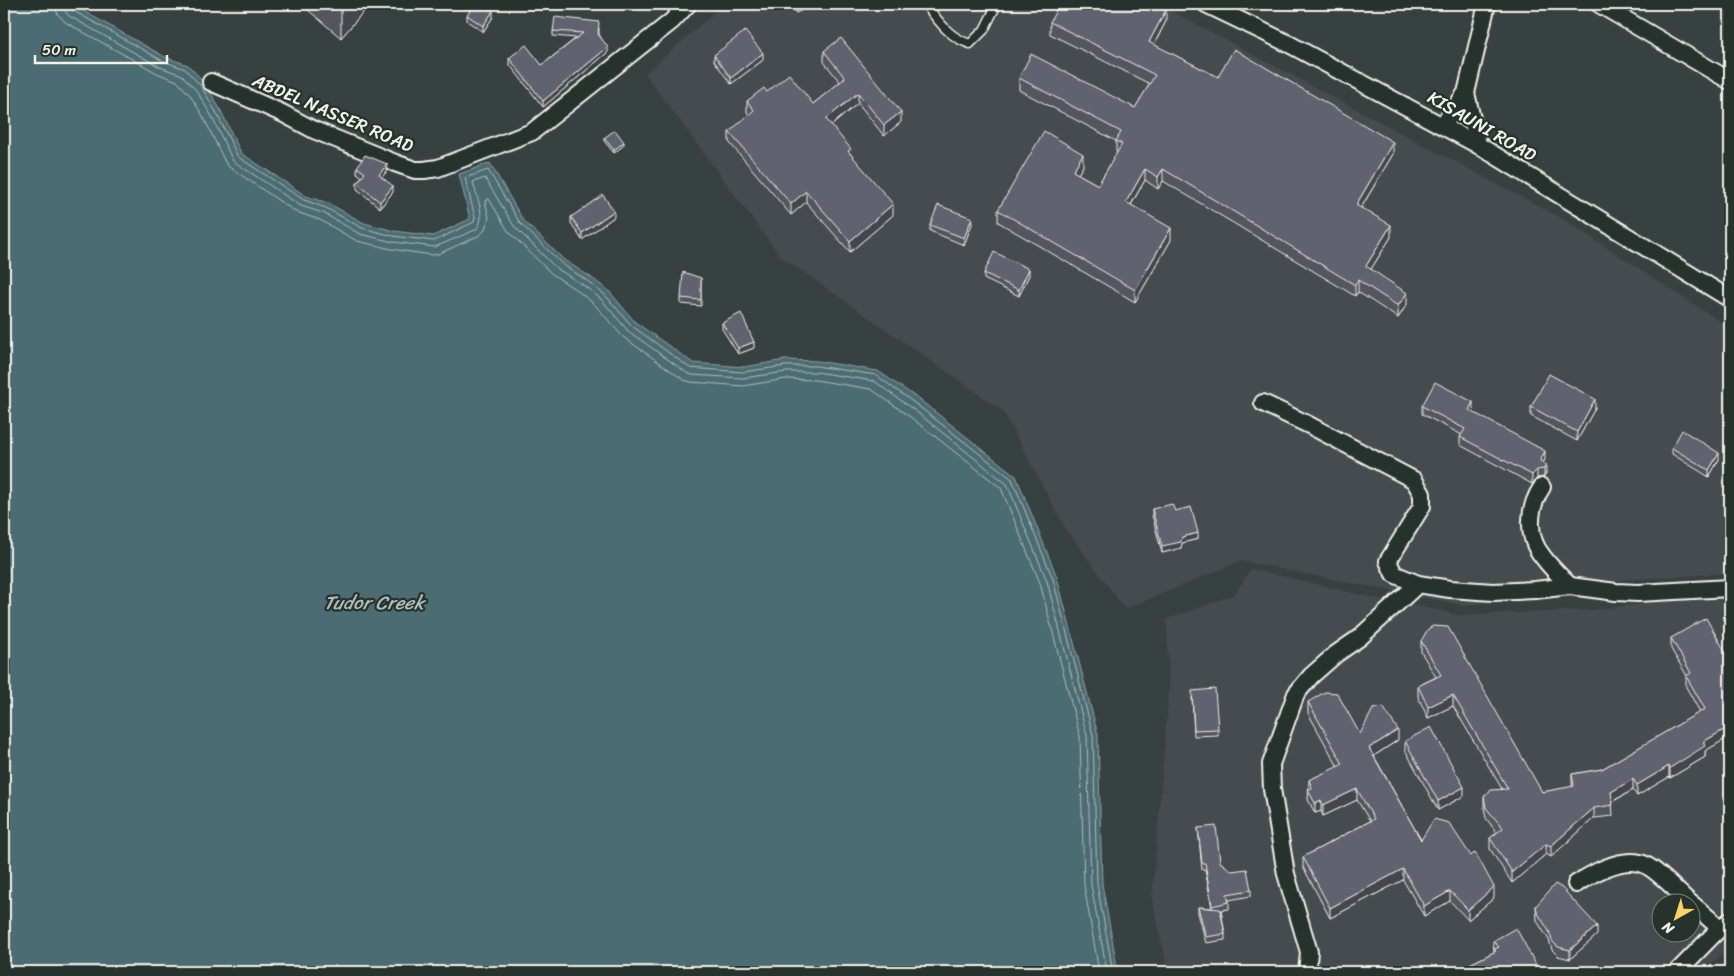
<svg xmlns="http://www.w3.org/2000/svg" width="1734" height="976" viewBox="0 0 1734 976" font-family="Sriracha,sans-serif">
<rect width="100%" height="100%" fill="#384141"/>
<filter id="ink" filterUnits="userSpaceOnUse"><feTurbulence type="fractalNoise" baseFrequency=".02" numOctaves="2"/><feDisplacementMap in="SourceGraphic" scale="10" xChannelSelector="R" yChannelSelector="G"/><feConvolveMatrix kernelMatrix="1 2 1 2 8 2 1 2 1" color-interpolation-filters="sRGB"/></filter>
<g filter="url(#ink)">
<g fill="#444b4f" fill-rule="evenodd">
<path d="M724 4H1158L1565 220 1730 328V573L1593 582 1466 606 1241 561 1125 609 1065 528 1003 411 780 256 645 74Z"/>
<path d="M1251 569 1379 599 1399 601 1457 615 1591 610 1697 597H1730V947L1702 972H1168L1152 898 1169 687 1167 619 1234 595ZM1662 904H1692V934H1662Z"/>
</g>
<path fill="#4c6c73" stroke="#8fa1a2" d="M4 4H71L165 57 188 65 205 83 220 109 241 153 306 196 328 203 364 223 394 231 433 236 470 219 459 174 490 163 523 220 564 260 589 276 609 291 635 322 693 363 744 367 785 360 817 361 878 371 920 400 1016 476 1057 577 1098 735 1102 884 1118 972H4Z"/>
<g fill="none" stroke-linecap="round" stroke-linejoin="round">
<g stroke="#b1bcb9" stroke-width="1">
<path d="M56 4 57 13 65 22 157 73 177 81 190 95 204 118 225 162 229 167 296 212 320 220 357 241 391 249 431 255 438 254 478 236 484 231 489 218 485 201 489 199 508 231 552 274 578 291 595 305 623 337 684 380 691 382 743 386 786 379 815 380 871 389 909 416 1001 488 1040 583 1080 737 1084 885 1099 972"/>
<path d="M63 4 64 10 69 16 160 67 182 75 196 90 211 115 233 161 301 206 323 213 360 234 393 242 435 247 475 230C488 219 476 196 473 182L485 178 514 226 556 268 583 285 601 299 628 331 687 373 692 375 743 378 786 372H816L874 381 914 410 1007 484 1047 581 1087 736 1091 885 1107 972"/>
<path d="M70 4 72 10 163 61 185 69 201 86 216 112 238 157 304 200 326 208 362 228 393 236 434 241 474 222 475 217 465 178 488 170 520 223 561 263 586 280 605 295 632 326 690 368 743 372 785 366H816L876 375 917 405 1012 479 1053 579 1093 735 1097 884 1113 972"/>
</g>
<defs>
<path id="service" d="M925 4C939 21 948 37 970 44L984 30 997 4"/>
<g id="minor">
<path d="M1206 4 1289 44 1478 145 1730 299"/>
<path d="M1599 4 1730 81"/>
<path d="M211 82 282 113 314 130 395 163 415 170H424L438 168 532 132 672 21 688 4"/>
<path d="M1466 93 1478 145"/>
<path d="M1443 125 1466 93 1487 4"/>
<path d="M1263 403 1309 425 1414 480 1422 494V506L1388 561 1394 574 1418 584 1450 589 1493 592 1535 590 1570 586 1616 592 1638 593 1730 588"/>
<path d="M1542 487C1528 508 1526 537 1543 557 1551 568 1561 577 1570 586"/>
<path d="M1576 884C1593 873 1619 858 1640 863 1653 865 1680 894 1691 904"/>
<path d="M1692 904 1720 928"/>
<path d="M1307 972 1309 952 1286 874 1272 789 1271 764 1296 694 1311 676 1336 654 1359 638 1418 584"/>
<path d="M1677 972 1720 928 1730 921"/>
</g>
</defs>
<use href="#service" stroke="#f4f1e8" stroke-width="11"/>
<use href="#minor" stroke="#f4f1e8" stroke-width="20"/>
<use href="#service" stroke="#26332d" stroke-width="8"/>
<use href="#minor" stroke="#26332d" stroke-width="16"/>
</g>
<g fill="#53545f" stroke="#f4f1e8">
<path d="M301 4H370L341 38Z"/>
<path d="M791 4H814L796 13Z"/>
<path d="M1087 11 1166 21 1154 45 1218 77 1393 154 1361 208 1391 237 1371 269 1407 304 1398 318 1358 292 1355 296 1163 181 1158 189 1145 180 1131 205 1171 240 1135 302 998 222V210L1083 166 1078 174 1098 185 1117 153 1116 152V141L1019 90V78L1135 108 1150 84 1050 34V22Z"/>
<path d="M467 15 493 17 483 32 467 21Z"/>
<path d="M599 28V34L608 52 543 107 509 64V58L542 65 576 38 553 36V31Z"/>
<path d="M824 51 901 122 884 136 858 103 831 126 893 215 850 252 806 202 791 215 729 142V132L749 115 747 112V101L767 92 813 104 840 82 824 62Z"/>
<path d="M714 55 763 60 731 84 714 61Z"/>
<path d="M604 138 624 145 614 153 604 141Z"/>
<path d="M357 167 387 171 382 177 393 192 380 208 357 189V183L362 177 357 173Z"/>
<path d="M571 217H614L582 240 571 223Z"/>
<path d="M972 224 964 245 930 231V225Z"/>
<path d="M984 273 1029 275 1019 296 984 279Z"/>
<path d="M701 278V306L681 304V298Z"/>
<path d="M722 323 754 348 738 354 722 329Z"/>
<path d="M1422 406 1473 410 1472 412 1545 459 1543 463 1546 473 1544 477 1537 478 1532 484 1460 445V437L1462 435 1422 414Z"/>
<path d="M1531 407 1595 408 1577 441 1531 416Z"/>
<path d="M1672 448 1719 459 1709 477 1672 454Z"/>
<path d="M1152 509 1175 511 1198 539 1182 543 1181 548 1162 553 1152 515Z"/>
<path d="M1671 638 1730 660V744L1727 738 1705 751V757L1670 778 1669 777 1637 796 1633 790 1612 802 1613 816 1594 818 1551 857 1546 854 1512 883 1490 849V838L1497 833 1486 818 1484 807V796L1502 789 1453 706 1428 718 1418 697V686L1436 677 1421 652V641L1542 792 1572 787V774L1602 769 1700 712 1686 687V676H1687L1671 649Z"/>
<path d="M1192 697 1218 729V735L1194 736Z"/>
<path d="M1308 702 1360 734 1398 740 1374 756 1421 840 1494 898 1468 920 1450 901 1424 916 1403 880 1330 918 1303 867V857L1370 821 1357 800 1323 816 1321 811 1315 813 1308 800 1309 780 1338 767 1308 713Z"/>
<path d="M1405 741 1464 796 1438 810 1405 750Z"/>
<path d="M1198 828 1220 862 1251 890V896L1229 900V909L1221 910 1225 934V940L1206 943 1198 913V907L1212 908 1205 869 1202 870Z"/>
<path d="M1536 906 1597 935 1570 959 1558 956 1552 950 1549 940 1537 921Z"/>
<path d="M1493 941 1540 972H1460V969L1494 952Z"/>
</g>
<g fill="#44454e" stroke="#f4f1e8">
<path d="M345 4H370L341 38V9Z"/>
<path d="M801 4H814L796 13V6Z"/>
<path d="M1166 10V21L1149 54V42Z"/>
<path d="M493 11V17L483 32V26Z"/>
<path d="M608 47V52L543 107V101Z"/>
<path d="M763 53V60L731 84V78Z"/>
<path d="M858 93V103L826 130V119Z"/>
<path d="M901 112V122L884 136V125Z"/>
<path d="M624 142V145L614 153V150Z"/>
<path d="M1393 142V154L1356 216V205Z"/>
<path d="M1083 154V166L1073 182V171Z"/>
<path d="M387 164V171L379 181V175Z"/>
<path d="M1145 169V180L1126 213V202Z"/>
<path d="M1163 169V181L1158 189V177Z"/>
<path d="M393 186V192L380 208V202Z"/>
<path d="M806 191V202L791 215V204Z"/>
<path d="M893 204V215L850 252V241Z"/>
<path d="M614 211V217L582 240V233Z"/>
<path d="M972 218V224L964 245V238Z"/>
<path d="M1391 225V237L1366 277V266Z"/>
<path d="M1171 228V240L1135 302V290Z"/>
<path d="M1029 269V275L1019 296V290Z"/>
<path d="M1358 280V292L1355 296V285Z"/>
<path d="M1407 293V304L1398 318V306Z"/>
<path d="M754 342V348L738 354V348Z"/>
<path d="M1595 399V408L1577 441V432Z"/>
<path d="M1473 402V410L1469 418V410Z"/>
<path d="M1545 451V459L1540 469V461Z"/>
<path d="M1719 453V459L1709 477V470Z"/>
<path d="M1546 465V473L1544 477V469Z"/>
<path d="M1537 470V478L1532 484V475Z"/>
<path d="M1198 533V539L1182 543 1181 548 1162 553V546L1182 537Z"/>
<path d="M1453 695V706L1428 718V707Z"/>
<path d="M1727 728V738L1705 751V757L1670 778V768L1703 742Z"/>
<path d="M1398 730V740L1369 759V748Z"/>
<path d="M1669 766V777L1637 796V785Z"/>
<path d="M1633 779V790L1611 802V792Z"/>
<path d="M1464 787V796L1438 810V801Z"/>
<path d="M1357 789V800L1323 816V805Z"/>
<path d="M1321 800V811L1315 813V803Z"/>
<path d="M1594 808V818L1551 857V846Z"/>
<path d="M1546 844V854L1512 883V872Z"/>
<path d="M1403 869V880L1330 918V908Z"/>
<path d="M1494 887V898L1468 920V910Z"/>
<path d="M1450 891V901L1424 916V906Z"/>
<path d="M1597 926V935L1570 959V950Z"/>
</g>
<g fill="#61626f" stroke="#f4f1e8">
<path d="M335 4H345L341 9Z"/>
<path d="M475 4H484L493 11 483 26 467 15Z"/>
<path d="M795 4H801L796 6Z"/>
<path d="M1059 4H1073L1087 11 1091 4H1154L1166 10 1149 42 1218 77 1234 49 1393 142 1356 205 1391 225 1366 266 1407 293 1398 306 1358 280 1355 285 1163 169 1158 177 1145 169 1126 202 1171 228 1135 290 998 210 1044 131 1083 154 1073 171 1098 185 1122 144 1116 141 1121 132 1019 78 1031 54 1135 108 1155 75 1050 22Z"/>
<path d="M555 17 599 22 598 34 608 47 543 101 509 58 526 45 542 65 583 33 553 31Z"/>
<path d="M745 31 763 53 731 78 714 55Z"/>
<path d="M841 38 901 112 884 125 858 93 826 119 851 149 848 151 893 204 850 241 806 191 791 204 729 132 754 110 747 101 764 88 767 92 789 74 813 104 845 78 824 51Z"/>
<path d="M615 130 624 142 614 150 604 138Z"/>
<path d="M365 155 387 164 379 175 393 186 380 202 357 183 365 173 357 167Z"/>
<path d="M603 195 614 211 582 233 571 217Z"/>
<path d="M938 205 972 218 964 238 930 225Z"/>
<path d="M994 252 1029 269 1019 290 984 273Z"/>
<path d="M683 272 701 278V300L681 298Z"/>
<path d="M741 313 754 342 738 348 722 323Z"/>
<path d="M1549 374 1595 399 1577 432 1531 407Z"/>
<path d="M1435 382 1473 402 1469 410 1545 451 1540 461 1546 465 1544 469 1537 470 1532 475 1460 437 1465 429 1422 406Z"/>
<path d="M1682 430 1719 453 1709 470 1672 448Z"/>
<path d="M1172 504 1175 511 1191 507 1198 533 1182 537 1181 542 1162 546 1152 509Z"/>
<path d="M1706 618 1730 660V734L1727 728 1703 742 1705 746 1670 768 1669 766 1637 785 1633 779 1611 792 1613 805 1594 808 1551 846 1546 844 1512 872 1490 838 1503 828 1486 808 1484 796 1491 790 1508 789 1453 695 1428 707 1418 686 1441 675 1421 641 1428 629 1433 626 1448 627 1542 792 1574 786 1572 774 1602 769 1705 709 1686 676 1691 673 1671 638Z"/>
<path d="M1215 689 1218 729 1194 730 1192 691Z"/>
<path d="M1325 692 1337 693 1360 734 1373 709 1383 707 1398 730 1369 748 1421 840 1434 819 1449 823 1471 856 1475 852 1494 887 1468 910 1450 891 1424 906 1403 869 1330 908 1303 857 1374 819 1357 789 1323 805 1321 800 1315 803 1308 790 1312 788 1309 780 1343 764 1308 702Z"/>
<path d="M1431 727 1464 787 1438 801 1405 741Z"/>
<path d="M1216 826 1220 862 1232 871 1247 869 1251 890 1227 894 1229 902 1212 906 1205 863H1202L1198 828Z"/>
<path d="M1555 884 1562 888 1597 926 1570 950 1558 947 1552 941 1549 931 1537 912 1536 906Z"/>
<path d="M1198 907 1220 909 1225 934 1206 937Z"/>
<path d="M1516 928 1540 972H1462L1460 969 1496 951 1494 949 1499 947 1493 941Z"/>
</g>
</g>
<g text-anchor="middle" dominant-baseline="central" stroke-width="4.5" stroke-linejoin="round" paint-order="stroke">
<g font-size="18" fill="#f4f1e8" stroke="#26332d">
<text transform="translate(333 113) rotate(23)">ABDEL NASSER ROAD</text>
<text transform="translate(1482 126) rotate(30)">KISAUNI ROAD</text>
</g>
<g font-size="19" font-style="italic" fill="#b1bcb9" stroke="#26332d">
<text x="374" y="602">Tudor Creek</text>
</g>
</g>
<rect width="1734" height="976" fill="none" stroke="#26332d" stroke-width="20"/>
<rect x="10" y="10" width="1714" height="956" fill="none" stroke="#f4f1e8" stroke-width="2" filter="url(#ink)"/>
<g transform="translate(1676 918) rotate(219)"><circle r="24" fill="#26332d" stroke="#787f78"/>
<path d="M0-4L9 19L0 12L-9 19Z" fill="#ffd166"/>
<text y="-8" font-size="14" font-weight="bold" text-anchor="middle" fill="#f4f1e8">N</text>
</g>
<path d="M35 55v8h132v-8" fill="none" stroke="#f4f1e8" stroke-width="2.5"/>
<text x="42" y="55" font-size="15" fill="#f4f1e8" stroke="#26332d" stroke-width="4" paint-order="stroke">50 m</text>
</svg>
